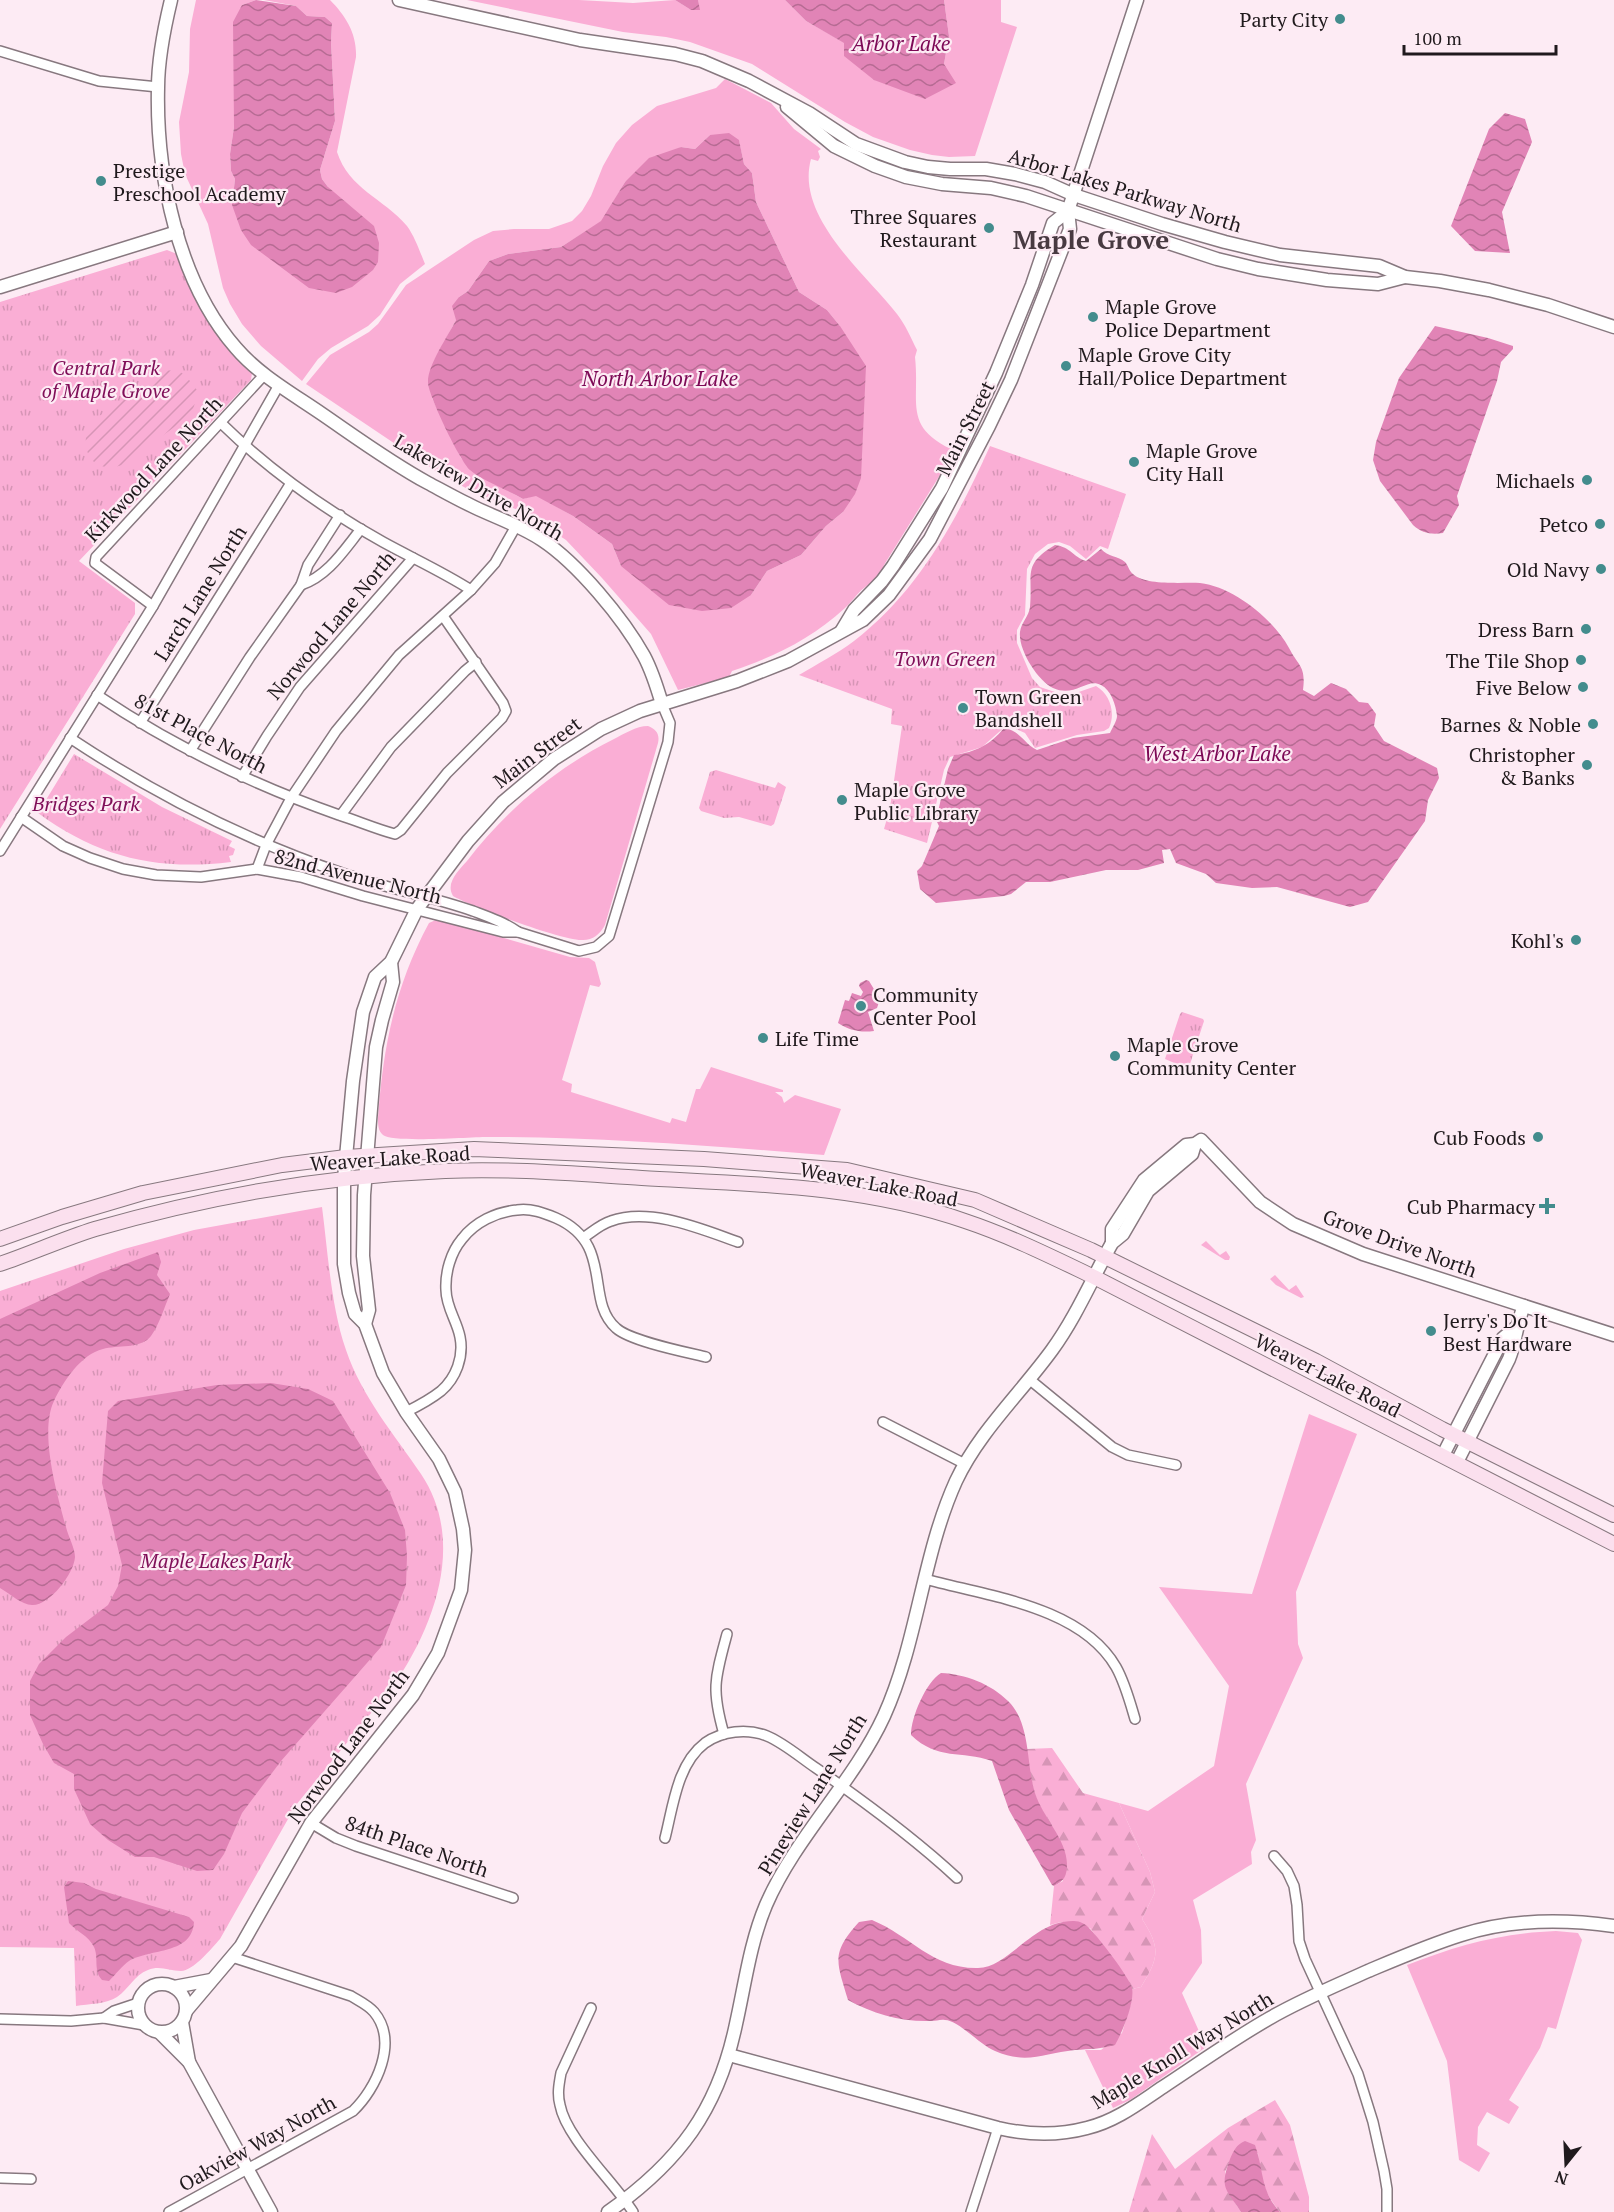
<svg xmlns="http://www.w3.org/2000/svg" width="1614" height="2212" viewBox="0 0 1614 2212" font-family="'PT Serif',serif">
<defs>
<pattern id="forest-firs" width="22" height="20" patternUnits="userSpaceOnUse" patternTransform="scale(1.5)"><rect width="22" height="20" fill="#faaed5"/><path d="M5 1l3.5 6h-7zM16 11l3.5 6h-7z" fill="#d695b6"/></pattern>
<pattern id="park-tufts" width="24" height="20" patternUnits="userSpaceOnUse" patternTransform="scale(1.5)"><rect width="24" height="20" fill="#faaed5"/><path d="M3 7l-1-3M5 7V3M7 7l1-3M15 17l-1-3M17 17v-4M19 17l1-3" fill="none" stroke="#d695b6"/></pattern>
<pattern id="garden-furrows" width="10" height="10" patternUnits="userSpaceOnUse" patternTransform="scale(1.5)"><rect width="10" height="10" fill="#faaed5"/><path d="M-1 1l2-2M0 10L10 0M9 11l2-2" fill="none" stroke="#d695b6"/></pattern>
<pattern id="water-waves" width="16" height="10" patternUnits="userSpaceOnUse" patternTransform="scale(1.5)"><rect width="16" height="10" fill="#e184b6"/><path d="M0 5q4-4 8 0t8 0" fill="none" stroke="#b66b93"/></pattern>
</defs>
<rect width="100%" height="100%" fill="#fdebf4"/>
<g fill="#faaed5" fill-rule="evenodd">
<path d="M196 0H256L242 5 234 127 230 154 231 171 235 179 232 205 328 187 322 179 320 170 335 121 331 42 332 23 325 17 307 16 296 6 264 0H330C346 16 357 34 356 57L337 152C349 189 383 198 407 226 415 237 420 252 425 264L400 284 380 315 368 326 331 348 318 359 302 381 261 346 242 324 230 304 223 288 208 224 185 174 181 154 179 122 189 72 190 29Z"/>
<path d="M467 0H579L633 3 675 0 691 10H699L698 0H785L806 21 845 43 944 64 949 36 944 0H1001V22L1017 27 975 156 949 157 932 155 910 150 873 137 845 122 752 64 690 42 666 37 623 32Z"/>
<path d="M725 79 771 103 794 129 821 149 818 151 820 157 818 161 811 159C795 217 865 273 897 314 905 324 911 338 917 350L915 357C920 402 903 426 951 449L950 459 884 565C881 577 873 581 864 588 857 593 852 602 845 608 811 639 774 657 732 671L729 677 678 690 651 634 602 578 566 540 523 512 475 493 440 474 306 384 330 355 369 332 378 324 406 285 474 240 493 231 514 229H549L572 221 582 211 591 196 603 166 616 143 632 125 657 106 716 88ZM710 135 739 141 744 164 752 173 756 202 799 292 827 310 840 326 843 512 826 526 801 555 767 571 751 595 621 566 612 544 573 516 536 495 523 499 471 470 461 458 432 398 434 361 456 320 459 297 468 291 489 261 508 254 561 247 602 221 625 182 681 147 695 149Z"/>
<path d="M648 726C656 729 660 734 658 743L605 925C600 934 593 940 583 940 565 942 470 906 453 896 445 883 459 870 467 861 506 810 556 768 614 739 624 734 636 726 648 726Z"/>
<path d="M438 919 570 957 589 958 595 962 601 984 599 987 590 985 562 1080 572 1084 571 1092 670 1123 672 1118 686 1122 696 1089H700L711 1067 783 1090V1092H775L782 1097 784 1103 795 1095 841 1109 824 1155C712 1146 599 1137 487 1137 470 1137 392 1143 383 1135 378 1131 378 1124 378 1118 383 1047 395 986 429 923Z"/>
<path d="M1206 1241 1220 1255 1226 1251 1230 1257 1229 1260H1225L1201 1245Z"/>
<path d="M1275 1275 1289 1290 1296 1285 1304 1297 1301 1298 1276 1285 1270 1279Z"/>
<path d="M1309 1414 1357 1434 1296 1592 1298 1644 1303 1658 1246 1784 1256 1840 1251 1852 1252 1864 1193 1900 1201 1930 1202 1963 1182 1993 1206 2047 1130 2100 1113 2108 1085 2050H1101L1122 2033 1131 2003 1132 1989 1141 1987C1159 1958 1161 1948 1142 1919L1155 1892 1150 1872 1119 1803 1148 1811 1214 1766 1229 1686 1159 1587 1252 1594Z"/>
<path d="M1556 1931 1578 1933 1582 1940 1556 2029 1548 2027 1540 2048 1509 2100 1519 2107 1509 2124 1487 2112 1478 2127 1477 2145 1490 2153 1479 2172 1459 2160 1447 2061 1407 1965C1458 1945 1501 1933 1556 1931Z"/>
</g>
<g fill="url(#forest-firs)">
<path d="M1052 1748 1083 1793 1119 1803 1150 1872 1155 1892 1142 1919C1161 1948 1159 1958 1141 1987L1132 1989 1120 1969 1090 1928 1061 1922 1050 1925 1054 1886 1063 1881 1048 1820 1038 1803 1034 1791 1028 1766 1027 1749Z"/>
<path d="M1275 2100 1290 2125 1309 2197V2212H1280C1265 2195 1259 2175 1258 2153L1230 2161 1225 2172 1235 2203 1241 2212H1129L1152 2134 1175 2169 1228 2128Z"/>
</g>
<g fill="url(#park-tufts)">
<path d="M167 250 177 254C196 305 213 334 252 373L251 380 79 561 135 603V614L0 829V302Z"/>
<path d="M990 446 1126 494 1108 549 1100 546 1086 559 1070 546 1059 542 1048 544 1035 554 1027 569 1025 615 1017 630V643L1032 678 1040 687 1061 694H1073L1096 686C1110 694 1116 713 1109 728L1104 731 1077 735 1035 748 1025 733 1007 725 982 747 950 757 944 770 927 843 884 829 890 808 902 726 891 724 892 709 799 675C817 664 837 654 854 641 919 591 957 519 990 446Z"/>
<path d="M74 754 162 807 232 841 229 846 235 849 233 855 229 856 231 862C156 871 98 857 38 813Z"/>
<path d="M716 770 775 788 778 782 786 787 774 824 771 826 739 817 724 818 701 811 699 808 710 772Z"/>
<path d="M1182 1012 1203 1019 1204 1021 1189 1067 1186 1068 1165 1059 1180 1014Z"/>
<path d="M322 1207C328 1253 331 1307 346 1350 362 1397 394 1434 421 1474 466 1541 435 1625 394 1685L296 1805 220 1939C212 1948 193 1971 181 1971 169 1971 160 1965 148 1970 134 1975 129 1989 117 1997 107 2004 88 2004 76 2006L74 1948 0 1947V1291L124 1249 194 1230Z"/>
</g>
<path fill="url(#garden-furrows)" d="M162 370 179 371 186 376 197 390 196 400 191 415 122 465C92 475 78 449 90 423Z"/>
<g fill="url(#water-waves)">
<path d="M256 0 296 6 307 16 325 17 332 23 331 42 335 121 320 170 322 179 328 187 374 226 379 243 378 262 373 270 352 287 336 293 309 288 251 245 241 230 232 205 235 179 231 171 230 154 234 127 233 22 242 5Z"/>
<path d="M675 0H698L700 10H691Z"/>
<path d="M785 0H944L949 36 944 64 956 83 925 99 874 80 844 56V43L806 21Z"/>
<path d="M1505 113 1525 119 1532 142 1502 212 1510 253 1475 251 1451 226 1489 129Z"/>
<path d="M729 133 739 140 744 164 752 173 756 202 799 292 827 310 840 326 866 366 861 478 855 494 843 512 826 526 801 555 767 571 751 595 731 608 702 611 669 605 621 566 612 544 573 516 536 496 523 499C510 491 481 480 470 470 460 461 429 397 428 383 427 366 448 336 456 320L452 306 459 297 468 291 489 261 508 254 561 247 601 221 625 182 649 158 681 147 695 149 710 135Z"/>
<path d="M1435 326 1488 338 1513 346V349L1501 362 1497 381 1457 496 1459 505 1443 533C1431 535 1422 533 1413 525L1380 481 1373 460 1376 442 1399 378Z"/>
<path d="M1055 545C1071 547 1073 557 1086 561L1101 549C1108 557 1118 556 1125 562 1128 565 1129 571 1133 574 1146 586 1182 582 1200 583 1234 587 1273 619 1289 648 1299 667 1306 666 1303 690L1314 696 1331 683 1346 689 1359 702 1368 703 1376 714 1374 726 1384 741 1437 768 1439 778 1428 800 1425 821 1368 902 1350 907 1277 887 1252 888 1216 883 1206 874 1176 863 1170 849 1162 850 1164 863 1138 870H1106L1050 882H1026L1011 894 1004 896 936 903 920 889 917 871 922 866 939 826 936 820 948 769 954 755C976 752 990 745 1004 728 1021 731 1022 742 1037 750L1073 738 1110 733C1112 728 1117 721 1117 716 1116 705 1111 690 1101 685 1087 677 1075 698 1053 688 1038 681 1018 650 1020 632 1021 623 1029 616 1030 607 1033 573 1022 565 1055 545Z"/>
<path d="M866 980 869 981 880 999 877 1008 868 1012 874 1031C860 1033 849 1030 838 1023L845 1000 849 1001 852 993 861 996 863 992 859 986 860 983Z"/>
<path d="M158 1252 161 1262 157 1275 170 1294C165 1306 158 1327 151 1336 141 1349 117 1345 103 1349 81 1354 63 1382 54 1401 39 1432 57 1494 66 1527 68 1536 75 1548 75 1557 74 1574 49 1606 32 1605 22 1605 9 1593 0 1588V1319L100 1273Z"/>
<path d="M271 1383 308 1389 333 1401 390 1493 405 1530 407 1556 406 1585 381 1647 281 1761 242 1813 224 1854 213 1870 197 1871 154 1857H135L108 1840 90 1824 74 1789V1774L54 1763 43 1744 30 1715V1681L39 1664 66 1637 108 1605 118 1586 122 1565 102 1483 108 1411 118 1401 217 1385Z"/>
<path d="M941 1673C965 1674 991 1684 1008 1701 1031 1723 1026 1764 1035 1793 1042 1816 1067 1840 1067 1864 1067 1876 1064 1881 1054 1886L1052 1885 1009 1810 992 1761C961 1750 938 1761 911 1735 911 1717 926 1682 941 1673Z"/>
<path d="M68 1881 84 1883 96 1889 189 1917 194 1922C192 1955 151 1948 129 1961 123 1965 115 1975 109 1981L102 1980C93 1970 99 1958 94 1947 88 1935 77 1932 69 1923L64 1887Z"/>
<path d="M872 1920C911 1936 932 1969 978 1968 1010 1967 1033 1920 1074 1921 1080 1921 1086 1924 1090 1929 1099 1938 1129 1977 1132 1988 1135 2002 1122 2033 1115 2045 1101 2049 1090 2049 1075 2050 1044 2053 1027 2065 995 2051 980 2045 958 2020 945 2020 941 2019 936 2021 931 2021 902 2022 873 2014 848 2000 837 1962 830 1954 859 1922Z"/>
<path d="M1245 2141 1255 2145C1264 2170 1260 2191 1280 2212H1241C1226 2188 1219 2189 1230 2159 1234 2150 1236 2145 1245 2141Z"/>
</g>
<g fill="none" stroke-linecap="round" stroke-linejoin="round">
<defs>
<g id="minor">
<path d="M0 51 99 81 158 87"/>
<path d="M221 423C269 470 324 509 383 542 412 558 443 572 471 590"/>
<path d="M340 515 308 565 301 585C328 576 344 550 361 529"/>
<path d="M153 606 95 563 96 557 265 374"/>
<path d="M97 695C173 746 253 785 339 815 358 821 376 829 395 834L401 830 447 773 502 718 506 711 503 703 443 616"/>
<path d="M140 723 291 483"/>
<path d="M190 751 250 657 301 585"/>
<path d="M242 777 267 736 300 687 413 558"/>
<path d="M341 815 391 747 465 671 476 662"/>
<path d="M21 817 63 846 90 858 123 869 156 875 201 877 257 869 301 877 363 896 503 932H518C504 922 489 917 473 911 430 896 385 888 342 873 245 840 156 795 70 738"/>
<path d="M0 851 153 606 279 385"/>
<path d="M257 869 266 845 291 798 336 731 399 655 471 590 495 563 516 526"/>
<path d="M518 932 579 951 596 947 609 936 668 742 670 723 662 704"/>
<path d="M583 1238C592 1232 601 1224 611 1221 650 1207 701 1229 738 1242"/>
<path d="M1029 1379 1112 1447 1128 1455 1176 1465"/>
<path d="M406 1412C418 1406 431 1399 441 1391 456 1378 464 1357 460 1337 457 1321 446 1307 446 1290 445 1272 451 1252 462 1239 475 1222 496 1212 517 1210 531 1208 544 1213 556 1218 615 1244 584 1300 616 1328 630 1341 685 1352 706 1357"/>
<path d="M883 1422 965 1464"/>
<path d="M925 1579C986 1596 1081 1606 1116 1667 1125 1683 1130 1702 1135 1719"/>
<path d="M724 1734C711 1689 715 1678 727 1634"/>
<path d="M311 1823 336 1838 356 1846 513 1898"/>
<path d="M665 1838C673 1807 677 1764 705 1743 722 1731 747 1728 767 1736 784 1743 801 1758 816 1768 865 1802 913 1837 957 1878"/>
<path d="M1274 1856 1287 1871 1294 1886 1297 1905 1299 1941 1305 1959 1358 2074 1373 2122 1384 2171 1387 2189V2212"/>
<path d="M138 2003 114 2011 104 2018 144 2025"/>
<path d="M591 2008 561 2073C559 2084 557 2094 560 2105 566 2138 614 2182 633 2212"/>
<path d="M0 2019 71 2021 104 2018"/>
<path d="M0 2178 31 2179"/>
<path d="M169 2212 353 2111C376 2089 399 2042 374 2012 368 2005 359 2001 351 1996L232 1957"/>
<path d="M971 2212 998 2128"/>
</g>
<g id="tertiary">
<path d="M171 0C164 29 158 59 158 88 156 174 178 282 236 348 259 375 293 394 322 414 357 438 391 463 428 483 443 491 459 500 474 507 497 518 521 526 542 540 577 563 623 618 644 656 652 671 657 687 662 704"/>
<path d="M399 0 580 40 675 54 702 61 749 81 809 113 856 144 905 162 928 167 950 169H986L1015 174 1045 182 1074 195 1162 224 1225 242 1280 255 1379 266 1405 277 1440 281 1489 290 1548 305 1614 327"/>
<path d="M787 107 834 146 875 166 906 177 942 184 991 188 1026 196 1217 259 1258 269 1327 280 1378 284 1405 277"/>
<path d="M0 287 177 232"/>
<path d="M842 630 854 610 882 581 893 566 942 488 996 373 1032 285 1053 223 1068 211"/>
<path d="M1112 1243V1229L1144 1180 1186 1145 1195 1144 1201 1140 1260 1202 1293 1224 1363 1254 1614 1335"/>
<path d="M365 1324 369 1310 363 1256 364 1195 376 1047 382 1020 393 982 391 962"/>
<path d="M1443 1455 1503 1338 1515 1328"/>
<path d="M1457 1462 1509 1359C1516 1342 1516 1324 1524 1306"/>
<circle cx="162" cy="2008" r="24"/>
<path d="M174 1987 211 1980"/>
<path d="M186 2011 241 1946 311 1823 413 1695 438 1653 461 1590 465 1550 463 1529 455 1492 439 1459 406 1412 383 1373 365 1324 355 1314 349 1293 344 1264V1179L353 1081 363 1012 375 977 391 962 417 909 468 841 503 802 554 759 601 729 640 711 737 681 788 661 863 620 889 595 930 539 989 426 1011 380 1070 229 1068 211 1137 0"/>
<path d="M182 2022 189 2062"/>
<path d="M160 2033 189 2062 271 2212"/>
<path d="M729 2055 998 2128C1028 2135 1057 2136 1087 2128 1116 2121 1139 2103 1163 2087 1198 2064 1233 2039 1270 2018 1301 2000 1335 1986 1368 1971 1399 1958 1429 1945 1461 1935 1510 1919 1564 1919 1614 1926"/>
<path d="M608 2212C679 2162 718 2110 736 2024 745 1984 750 1943 766 1905 796 1836 853 1783 884 1716 918 1641 922 1556 956 1481 979 1432 1020 1394 1052 1350 1076 1317 1092 1279 1112 1243L1123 1234 1148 1191 1192 1154 1195 1144"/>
</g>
<g id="secondary">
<path d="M0 1239 62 1217 143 1193 282 1165 346 1157 474 1149 704 1159 847 1170 975 1200 1091 1250 1316 1361 1442 1429 1614 1515"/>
<path d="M0 1264C32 1253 63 1239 95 1229 209 1196 326 1176 445 1171 510 1168 577 1174 642 1178 750 1184 862 1185 965 1221 1010 1236 1052 1257 1094 1277L1614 1544"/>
</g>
</defs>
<use href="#minor" stroke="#87787f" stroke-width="12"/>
<use href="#tertiary" stroke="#87787f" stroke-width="15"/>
<use href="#secondary" stroke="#87787f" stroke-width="16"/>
<use href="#minor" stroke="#fff" stroke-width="9"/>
<use href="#tertiary" stroke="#fff" stroke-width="12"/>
<use href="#secondary" stroke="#fbe0ee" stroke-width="14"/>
</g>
<g fill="#438c8d" stroke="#fdebf4" stroke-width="2">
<circle cx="1340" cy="19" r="6"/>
<circle cx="101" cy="181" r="6"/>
<circle cx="989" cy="228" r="6"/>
<circle cx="1093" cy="317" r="6"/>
<circle cx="1066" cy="366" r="6"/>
<circle cx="1134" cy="462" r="6"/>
<circle cx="1587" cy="480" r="6"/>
<circle cx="1600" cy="524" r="6"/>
<circle cx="1601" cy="569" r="6"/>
<circle cx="1586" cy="629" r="6"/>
<circle cx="1581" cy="660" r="6"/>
<circle cx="1583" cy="687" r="6"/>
<circle cx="963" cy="708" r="6"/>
<circle cx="1593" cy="724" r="6"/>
<circle cx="1587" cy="765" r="6"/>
<circle cx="842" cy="800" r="6"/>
<circle cx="1576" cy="940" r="6"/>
<circle cx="861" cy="1006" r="6"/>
<circle cx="763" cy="1038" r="6"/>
<circle cx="1115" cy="1056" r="6"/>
<circle cx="1538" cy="1137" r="6"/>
<path d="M1544 1197h6v6h6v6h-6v6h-6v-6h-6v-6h6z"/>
<circle cx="1431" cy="1331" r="6"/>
</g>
<g text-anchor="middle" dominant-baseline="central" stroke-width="4.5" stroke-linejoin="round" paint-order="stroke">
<g font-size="20" fill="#201a1d" stroke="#fdebf4" text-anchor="end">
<text x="1328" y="19">Party City</text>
<text x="113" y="170" text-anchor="start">Prestige<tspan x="113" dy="23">Preschool Academy</tspan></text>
<text x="977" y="216">Three Squares<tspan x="977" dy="23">Restaurant</tspan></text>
<text x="1105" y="306" text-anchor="start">Maple Grove<tspan x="1105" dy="23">Police Department</tspan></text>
<text x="1078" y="354" text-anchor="start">Maple Grove City<tspan x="1078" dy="23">Hall/Police Department</tspan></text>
<text x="1146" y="450" text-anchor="start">Maple Grove<tspan x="1146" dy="23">City Hall</tspan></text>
<text x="1575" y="480">Michaels</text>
<text x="1588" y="524">Petco</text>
<text x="1589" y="569">Old Navy</text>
<text x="1574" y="629">Dress Barn</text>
<text x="1569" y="660">The Tile Shop</text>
<text x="1571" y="687">Five Below</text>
<text x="975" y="696" text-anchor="start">Town Green<tspan x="975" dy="23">Bandshell</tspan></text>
<text x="1581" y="724">Barnes &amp; Noble</text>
<text x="1575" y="754">Christopher<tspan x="1575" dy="23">&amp; Banks</tspan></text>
<text x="854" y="789" text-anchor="start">Maple Grove<tspan x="854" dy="23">Public Library</tspan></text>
<text x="1564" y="940">Kohl's</text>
<text x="873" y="994" text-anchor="start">Community<tspan x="873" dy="23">Center Pool</tspan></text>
<text x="775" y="1038" text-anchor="start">Life Time</text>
<text x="1127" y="1044" text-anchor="start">Maple Grove<tspan x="1127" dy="23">Community Center</tspan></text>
<text x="1526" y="1137">Cub Foods</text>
<text x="1535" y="1206">Cub Pharmacy</text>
<text x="1443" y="1320" text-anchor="start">Jerry's Do It<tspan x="1443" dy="23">Best Hardware</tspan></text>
</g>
<g font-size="20" fill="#201a1d" stroke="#fdebf4">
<text transform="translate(1125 190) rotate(17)">Arbor Lakes Parkway North</text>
<text transform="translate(965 428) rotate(-63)">Main Street</text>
<text transform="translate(153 469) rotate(-47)">Kirkwood Lane North</text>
<text transform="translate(479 487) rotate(30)">Lakeview Drive North</text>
<text transform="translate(200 593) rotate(-58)">Larch Lane North</text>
<text transform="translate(331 625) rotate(-50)">Norwood Lane North</text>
<text transform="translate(201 733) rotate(28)">81st Place North</text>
<text transform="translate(537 752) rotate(-37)">Main Street</text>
<text transform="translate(358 876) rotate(14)">82nd Avenue North</text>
<text transform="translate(390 1158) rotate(-4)">Weaver Lake Road</text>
<text transform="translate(879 1184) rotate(11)">Weaver Lake Road</text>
<text transform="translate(1400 1243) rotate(20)">Grove Drive North</text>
<text transform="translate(1328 1375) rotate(27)">Weaver Lake Road</text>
<text transform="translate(348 1746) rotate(-53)">Norwood Lane North</text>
<text transform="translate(812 1794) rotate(-58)">Pineview Lane North</text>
<text transform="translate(417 1846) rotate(19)">84th Place North</text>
<text transform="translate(1182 2050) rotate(-31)">Maple Knoll Way North</text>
<text transform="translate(257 2143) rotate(-29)">Oakview Way North</text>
</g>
<g font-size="20" font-style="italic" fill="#800f59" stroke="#fdebf4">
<text x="106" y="367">Central Park<tspan x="106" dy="23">of Maple Grove</tspan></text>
<text x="945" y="658">Town Green</text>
<text x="86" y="803">Bridges Park</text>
<text x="216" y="1560">Maple Lakes Park</text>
</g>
<g font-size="21" font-style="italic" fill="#7c0855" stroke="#fdebf4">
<text x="901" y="43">Arbor Lake</text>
<text x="660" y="378">North Arbor Lake</text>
<text x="1217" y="753">West Arbor Lake</text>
</g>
<g font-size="26" font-weight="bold" fill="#483a41" stroke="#fdebf4">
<text x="1091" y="239">Maple Grove</text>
</g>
</g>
<g transform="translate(1566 2164) rotate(198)" stroke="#fdebf4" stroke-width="4.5" paint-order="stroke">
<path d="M0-4.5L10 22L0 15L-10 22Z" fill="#201a1d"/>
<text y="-9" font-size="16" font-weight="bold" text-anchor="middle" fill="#201a1d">N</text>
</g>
<path d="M1404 45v9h152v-9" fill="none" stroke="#201a1d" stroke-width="3"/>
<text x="1413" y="45" font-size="18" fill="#201a1d" stroke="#fdebf4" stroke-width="4.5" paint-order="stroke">100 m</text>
</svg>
